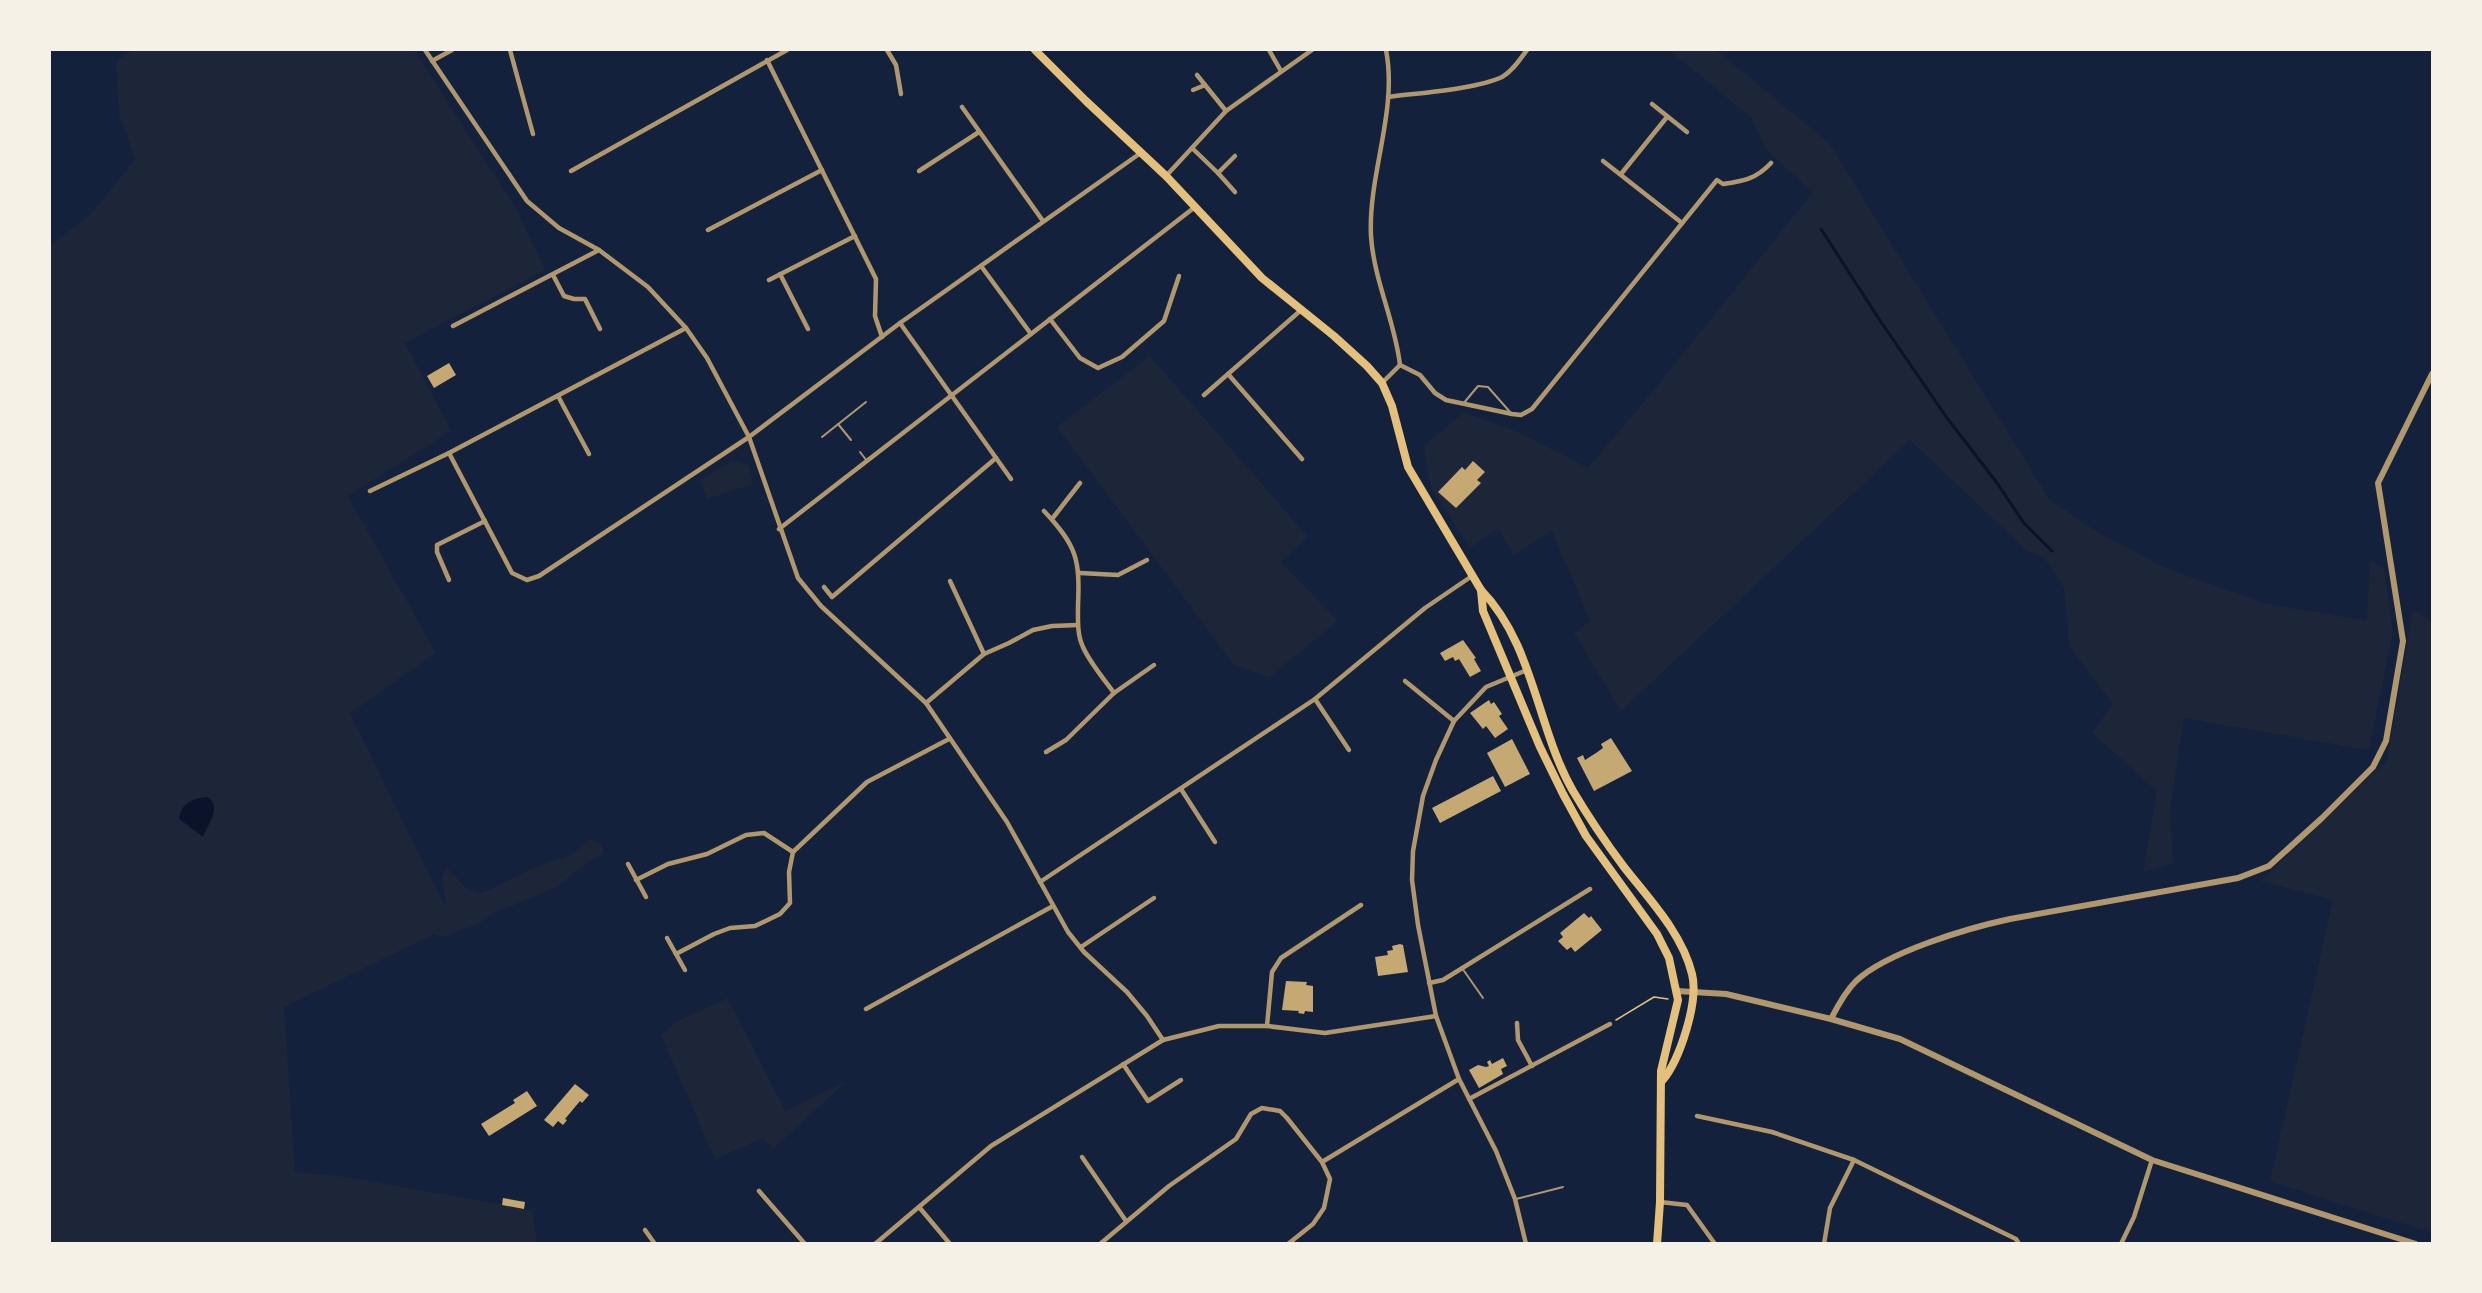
<svg xmlns="http://www.w3.org/2000/svg" width="2482" height="1293" viewBox="0 0 2482 1293" font-family="'Fira Sans Condensed',sans-serif">
<rect width="100%" height="100%" fill="#14213d"/>
<g fill="#1d2539">
<path d="M132 50H414L515 207 545 270 405 343 451 431 348 496 436 653 350 713 444 904 446 903 442 878 446 867 467 889 483 893 534 868 571 855 590 839 602 844 604 854 594 858 555 888 494 913 476 925 444 937 434 934 284 1007 295 1172 339 1176 532 1210 537 1243 50 1244V246L91 214 135 159 119 114 116 62Z"/>
<path d="M1669 50H1716L1829 143 2049 499 2091 528 2163 567 2266 604 2367 621 2370 560 2384 569 2393 632 2369 750 2184 718 2170 809 2173 864 2143 872 2157 791 2092 733 2113 704 2069 646 2064 587 2044 557 2027 551 1910 440 1621 711 1574 633 1590 621 1552 531 1513 555 1498 528 1470 548 1430 486 1424 446 1464 412 1520 433 1588 468 1657 386 1813 192 1765 149 1752 118Z"/>
<path d="M1150 356 1308 537 1281 562 1338 621 1269 677 1234 665 1057 427Z"/>
<path d="M732 461 748 465 753 484 707 499 700 481Z"/>
<path d="M2413 609 2432 622V1233L2270 1181 2333 900 2261 881 2387 760Z"/>
<path d="M728 998 785 1111 847 1081 773 1149 763 1138 715 1159 661 1035 676 1022Z"/>
</g>
<path fill="#0b132b" d="M208 797C222 807 208 824 203 837L179 819C181 803 193 798 208 797Z"/>
<g fill="none" stroke-linecap="round" stroke-linejoin="round">
<path stroke="#0b132b" stroke-width="3" d="M1821 229 1879 319 1947 418 1997 483 2024 523 2052 551"/>
</g>
<g fill="#c6a872">
<path d="M449 363 456 375 434 388 427 376Z"/>
<path d="M1473 461 1485 472 1477 480 1481 483 1456 508 1438 492 1462 467 1465 470Z"/>
<path d="M1463 640 1476 658 1474 659 1481 671 1470 677 1459 659 1455 661 1453 657 1445 661 1440 653Z"/>
<path d="M1489 700 1491 704 1494 702 1502 714 1499 716 1508 729 1495 738 1486 726 1483 729 1470 713Z"/>
<path d="M1611 738 1632 771 1594 791 1577 758 1583 755 1585 760 1596 753 1603 748 1601 744Z"/>
<path d="M1512 739 1530 774 1505 787 1487 753Z"/>
<path d="M1493 776 1501 791 1440 823 1432 808Z"/>
<path d="M1584 913 1589 918 1591 916 1602 930 1575 952 1571 947 1567 950 1558 941 1563 937 1560 933Z"/>
<path d="M1400 944 1403 945 1408 972 1378 976 1375 957 1388 955 1387 951 1393 950 1392 946Z"/>
<path d="M1286 981 1307 982 1306 985 1313 986V1012L1305 1011 1304 1014 1298 1013 1299 1011 1282 1010Z"/>
<path d="M1503 1058 1507 1066 1501 1069 1503 1074 1479 1088 1469 1070 1478 1065 1486 1067 1489 1066 1487 1062 1490 1060 1492 1064Z"/>
<path d="M575 1084 589 1095 582 1103 580 1101 565 1119 567 1120 563 1125 558 1121 553 1127 544 1120Z"/>
<path d="M527 1091 537 1106 489 1136 481 1124 515 1103 513 1100Z"/>
<path d="M503 1198 525 1202 524 1209 502 1205Z"/>
</g>
<g fill="none" stroke-linecap="round" stroke-linejoin="round">
<path stroke="#e5c07b" stroke-width="1.5" d="M1616 1020 1654 997 1668 999"/>
<g stroke="#b1986c" stroke-width="2">
<path d="M1463 404 1478 386 1488 387 1510 412"/>
<path d="M838 424 851 440"/>
<path d="M822 437 866 402"/>
<path d="M860 452 867 461"/>
<path d="M1462 968 1483 998"/>
<path d="M1516 1199 1563 1187"/>
</g>
<g stroke="#b1986c" stroke-width="4.5">
<path d="M425 50 527 201 559 228 599 250 648 287 686 328 707 358 749 437 798 578 821 606 926 703 1007 822 1068 932 1084 952 1127 992 1147 1016 1163 1040"/>
<path d="M510 50 533 134"/>
<path d="M887 50 896 65 901 94"/>
<path d="M1269 50 1281 71"/>
<path d="M767 60 876 279 875 316 882 337"/>
<path d="M432 61 452 50"/>
<path d="M1197 75 1226 111"/>
<path d="M1193 90 1205 85"/>
<path d="M1388 97C1418 93 1477 89 1502 77 1513 71 1520 59 1527 50"/>
<path d="M1652 104 1687 132"/>
<path d="M962 107 1043 221"/>
<path d="M1192 148 1218 173 1235 156"/>
<path d="M1603 161 1682 223"/>
<path d="M571 171 787 50"/>
<path d="M919 171 979 132"/>
<path d="M1218 173 1235 192"/>
<path d="M1621 174 1667 117"/>
<path d="M1166 176 1226 111 1312 50"/>
<path d="M708 230 822 170"/>
<path d="M981 266 1031 334"/>
<path d="M780 274 808 329"/>
<path d="M553 275 564 296 574 299H585L600 329"/>
<path d="M769 280 855 236"/>
<path d="M1050 319 1080 358 1098 368 1122 357 1164 321 1179 276"/>
<path d="M900 323 1011 479"/>
<path d="M453 326 599 250"/>
<path d="M1400 365 1420 375 1435 393 1446 400 1512 414 1521 415 1532 409 1717 180 1723 184C1744 181 1756 179 1771 163"/>
<path d="M1228 374 1302 459"/>
<path d="M1382 383 1400 365C1395 321 1374 281 1371 236 1368 174 1398 111 1386 50"/>
<path d="M1204 395 1300 311"/>
<path d="M558 396 589 454"/>
<path d="M449 453 512 573 527 580 539 576 749 437 900 323 1142 152"/>
<path d="M370 491 449 453 686 328"/>
<path d="M1044 511C1077 546 1080 559 1078 606 1078 620 1077 635 1083 647 1090 663 1104 679 1114 693"/>
<path d="M1052 519 1080 483"/>
<path d="M779 529 1195 207"/>
<path d="M1080 573 1118 575 1147 560"/>
<path d="M449 580 437 552V545L485 521"/>
<path d="M950 581 984 654"/>
<path d="M824 587 832 597 996 458"/>
<path d="M1405 681 1454 721"/>
<path d="M1315 699 1349 750"/>
<path d="M926 703 984 654 1009 643 1033 630 1052 626 1078 625"/>
<path d="M1046 752 1066 740 1114 693 1154 665"/>
<path d="M1181 789 1215 842"/>
<path d="M628 864 646 897"/>
<path d="M636 880 668 864 707 854 746 835 764 833 793 852 867 782 949 739"/>
<path d="M1040 882 1315 699 1425 608 1472 576"/>
<path d="M667 938 685 970"/>
<path d="M1081 947 1154 898"/>
<path d="M676 954 714 934 730 928 755 926 780 914 790 903 789 872 793 852"/>
<path d="M1429 983 1443 980 1590 889"/>
<path d="M866 1009 1053 906"/>
<path d="M1517 1023 1518 1040 1532 1066"/>
<path d="M1267 1026 1272 972 1281 958 1361 905"/>
<path d="M1123 1064 1148 1101 1181 1080"/>
<path d="M1469 1099 1610 1024"/>
<path d="M1697 1116 1772 1132 1854 1160 2016 1239 2019 1244"/>
<path d="M1082 1157 1126 1221"/>
<path d="M1322 1162 1459 1079"/>
<path d="M759 1191 805 1244"/>
<path d="M1660 1202 1687 1205 1715 1244"/>
<path d="M919 1207 950 1244"/>
<path d="M645 1230 655 1244"/>
<path d="M875 1244 991 1146 1163 1040 1219 1026H1267L1325 1033 1436 1016"/>
<path d="M1100 1244 1169 1186 1236 1139 1251 1114 1262 1108 1280 1111 1287 1118 1322 1162 1330 1179 1324 1208 1313 1224 1288 1244"/>
<path d="M1526 1244 1515 1199 1496 1151 1459 1079 1436 1016 1418 925 1412 880 1413 851 1423 796 1436 760 1454 721 1486 687 1527 670"/>
<path d="M1824 1244 1830 1208 1854 1160"/>
<path d="M2121 1244 2134 1217 2152 1160"/>
</g>
<g stroke="#b1986c" stroke-width="6">
<path d="M1677 991 1726 994 1764 1003 1831 1019 1900 1039 2152 1160 2416 1244"/>
<path d="M1831 1019C1838 1005 1845 992 1856 981 1887 952 1968 928 2010 919L2238 878 2269 866 2322 818 2373 767 2386 741 2403 641 2378 483 2432 374"/>
</g>
<g stroke="#e5c07b" stroke-width="8">
<path d="M1035 50 1086 101 1166 176 1262 278 1334 336 1367 366 1382 383 1392 406 1408 467 1481 590C1534 644 1537 729 1573 791 1589 818 1606 843 1624 867 1649 899 1682 933 1692 974 1699 1001 1680 1060 1662 1081"/>
<path d="M1481 590 1483 611 1540 747 1563 794 1586 836 1657 934 1669 958 1678 1000 1661 1071 1660 1202 1657 1244"/>
</g>
</g>
<rect width="2482" height="1293" fill="none" stroke="#f6f1e7" stroke-width="102"/>
</svg>
